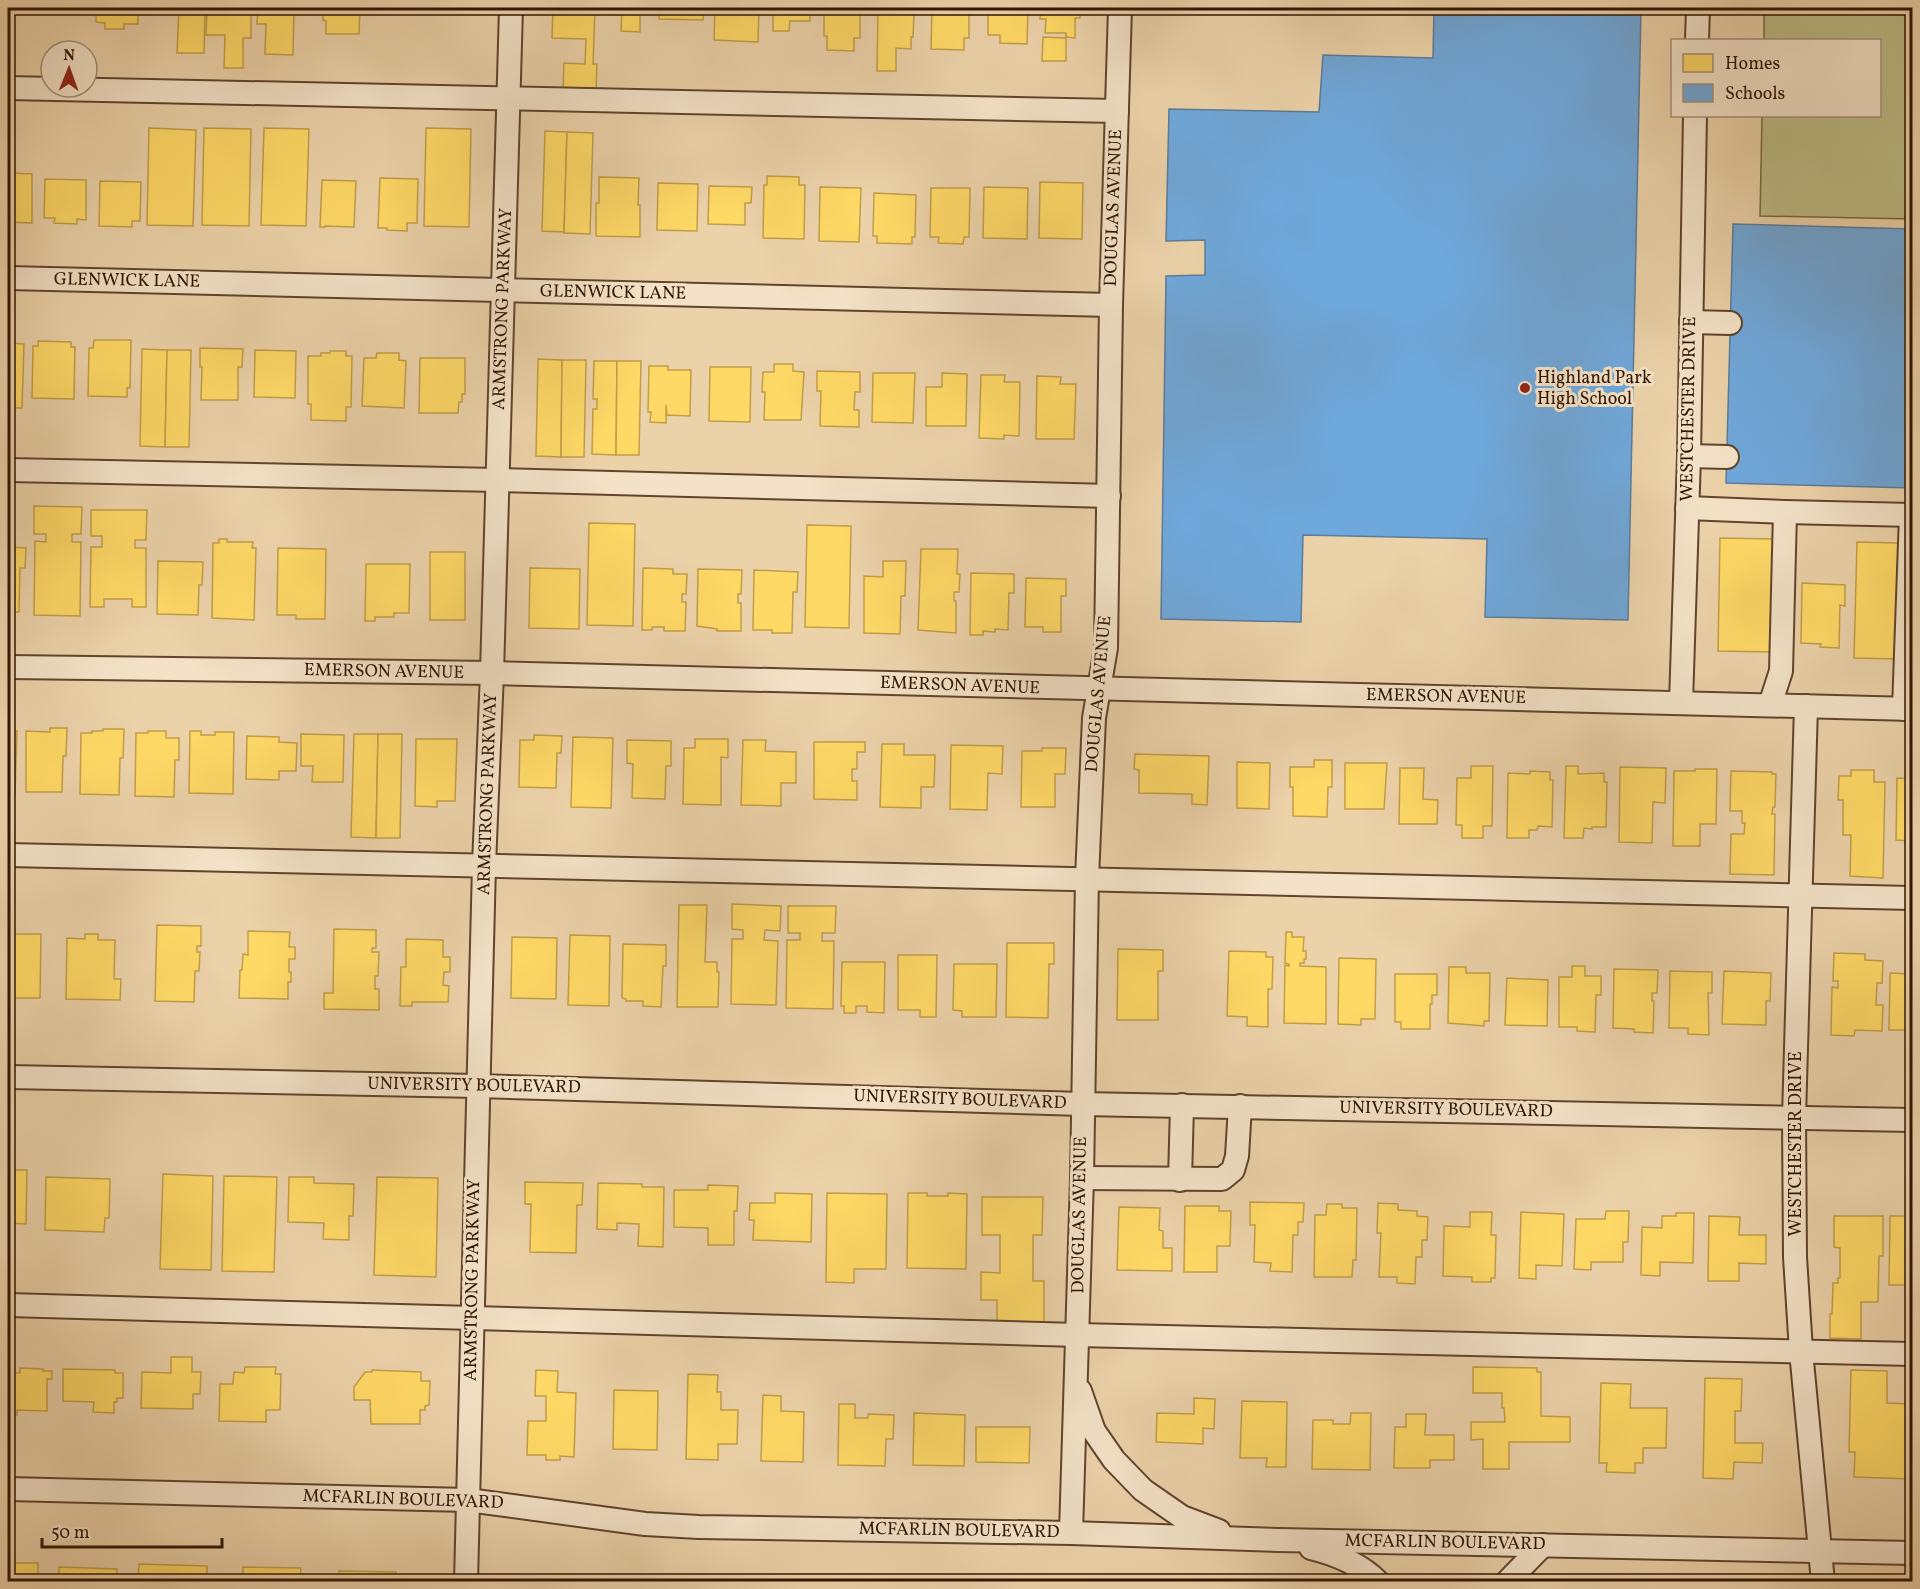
<svg xmlns="http://www.w3.org/2000/svg" width="1920" height="1589" viewBox="0 0 1920 1589" font-family="Vollkorn,serif">
<rect width="100%" height="100%" fill="#ecd2a9"/>
<filter id="stains"><feTurbulence type="fractalNoise" baseFrequency=".00333" numOctaves="4"/><feColorMatrix values="0 0 0 0 .2 0 0 0 0 .09 0 0 0 0 .02 0 0 0 .5 -.17"/></filter>
<radialGradient id="worn" r=".72"><stop offset=".6" stop-color="#630" stop-opacity="0"/><stop offset="1" stop-color="#630" stop-opacity=".3"/></radialGradient>
<path fill="#bcbb85" stroke="#766844" stroke-width="1.5" d="M1764 8H1912V219L1760 216 1762 116H1880V40H1764Z"/>
<g fill="#ffd966" stroke="#c19e48" stroke-width="1.5">
<rect x="63" y="8" width="18" height="5"/>
<path d="M96 8H138V24H124V29H105V23L96 22Z"/>
<path d="M179 8H205L204 53H177Z"/>
<path d="M207 8H251V38H243V68H224L225 35H206Z"/>
<path d="M258 8H294L293 55 265 54 266 24H257Z"/>
<path d="M323 8H387H360L359 34H326V21L323 20Z"/>
<rect x="407" y="8" width="47" height="4"/>
<path d="M553 8H595L593 64H597L596 92 563 90 564 63 585 64 586 39 552 38Z"/>
<path d="M622 8H645L644 11H640V32L621 31Z"/>
<path d="M659 8H704L703 20 659 19Z"/>
<path d="M715 8H759L758 42 714 40Z"/>
<path d="M770 8H810V21H790L789 31H773V14H770Z"/>
<path d="M824 8H864V12H860V38H854V51L827 50V36H824Z"/>
<path d="M878 8H919V13H914L913 37H911V49L896 48V71H877Z"/>
<path d="M932 8H974V15H969V38H964V50L931 49Z"/>
<path d="M988 8H1028L1027 44 1000 43V35H988Z"/>
<path d="M1041 8H1080V18H1075V38L1066 37V61H1042L1043 37 1066 38V33H1045L1046 19H1040Z"/>
<path d="M149 128 196 130 193 226 147 225Z"/>
<path d="M204 128 251 129 249 226 202 225Z"/>
<path d="M264 128 309 129 306 226 261 225Z"/>
<path d="M426 128 471 129 469 227 424 226Z"/>
<path d="M545 131 567 132 564 232 542 231Z"/>
<path d="M567 132 593 133 590 234 564 233Z"/>
<path d="M8 173 32 174V223L8 222Z"/>
<path d="M767 176 799 177V185H805L804 239 763 238 764 185H767Z"/>
<path d="M599 177 639 178 638 205H640V237L596 236V203H599Z"/>
<path d="M380 178 418 179 417 223H407V231L387 230V228H378Z"/>
<path d="M45 179 86 180V220L77 219V224L54 223 55 218H44Z"/>
<path d="M322 180 356 181 354 227 325 226V227H320Z"/>
<path d="M100 181 141 182 140 221H132V227L99 226Z"/>
<path d="M1040 182 1083 183 1082 239 1039 238Z"/>
<path d="M658 183 698 184 697 231 657 230Z"/>
<path d="M709 186 752 187 751 203H745V225L708 224Z"/>
<path d="M820 187 861 188 859 242 819 241Z"/>
<path d="M984 187 1028 188 1027 239 983 238Z"/>
<path d="M931 188H970L969 237H964L963 244 938 243 939 237H930Z"/>
<path d="M874 193 916 195 915 237H912V244L877 243V236H873Z"/>
<path d="M94 340H131L130 388H127V397L88 396 89 348H93Z"/>
<path d="M38 341 71 342V347H75L74 399 32 398 33 346H38Z"/>
<path d="M8 343 24 344 22 408H8Z"/>
<path d="M200 348 243 349 242 367H238V400H201L202 367H200Z"/>
<path d="M142 349 167 350 165 447 140 446Z"/>
<path d="M167 350H191L189 447H165Z"/>
<path d="M255 350 296 351 295 398 254 397Z"/>
<path d="M330 351H346V356H352L351 407H346V421L311 420V404H308V356H321V353H330Z"/>
<path d="M377 353H399V360L406 361 404 408 362 406 364 358H376Z"/>
<path d="M420 358H465V394H462V402H459L458 413H419Z"/>
<path d="M538 359 562 360 561 457 536 456Z"/>
<path d="M562 360H586L584 457H561Z"/>
<path d="M594 361H617L616 455 592 454 593 409H597V399H593Z"/>
<path d="M617 361H641L639 455H616Z"/>
<path d="M774 364H793V371L804 372 801 420H764L765 392H762L763 372H774Z"/>
<path d="M649 366H668V370H691L690 416 667 415 666 405V423L650 422 651 412H648Z"/>
<path d="M710 367H751L750 422 709 421Z"/>
<path d="M817 371 860 372V392H855L854 410H859V427L820 426 821 391H817Z"/>
<path d="M873 373H915L913 423 872 422Z"/>
<path d="M942 373 967 374 966 426H926V387H942Z"/>
<path d="M981 375H1005L1004 382H1020L1019 436 1004 435V439L979 438Z"/>
<path d="M1037 376 1061 377 1060 384H1076L1074 439H1036Z"/>
<path d="M34 506 82 507 81 534H72V542H81L80 616 34 615 35 541 46 542V534H34Z"/>
<path d="M91 510H147L146 540H135V548H146V607H132V599H104V607H90L91 547H102V536H91Z"/>
<path d="M589 523 635 524 633 626 587 625Z"/>
<path d="M807 525 851 526 849 628 805 627Z"/>
<path d="M1720 538 1774 539 1772 652 1718 651Z"/>
<path d="M219 539H227V542H253L252 548H256L254 620 212 618 213 543H219Z"/>
<path d="M1857 542 1898 543 1896 659 1854 658Z"/>
<path d="M8 547 26 548 25 568H20L19 612H8Z"/>
<path d="M278 548 326 549 325 619H296V615H277Z"/>
<path d="M921 549H958L957 574H960L959 592H954V601H956V633L918 630Z"/>
<rect x="430" y="552" width="35" height="68"/>
<path d="M158 561 203 562 202 585H199L198 615 157 614Z"/>
<path d="M883 561H906L905 596H901L900 634 864 633V576L883 577Z"/>
<path d="M366 564H410L409 613H394V617H375V621H365Z"/>
<path d="M530 568 580 569 579 629 529 628Z"/>
<path d="M643 568 673 569V574H687L686 594H682V602H686L685 631H664V627H652V630H642Z"/>
<path d="M698 569 742 570 741 594H738V603H741V631H717V629L697 626Z"/>
<path d="M754 570 798 572 797 592H793L792 633H772V630H753Z"/>
<path d="M971 573 1014 574V593H1009L1008 630 995 629V632L983 631V635H970Z"/>
<path d="M1026 578 1066 579V596H1061V632H1043V627H1025Z"/>
<path d="M1802 583 1845 585V606L1840 605 1839 648 1820 647 1821 644 1801 643Z"/>
<path d="M50 728H67L66 756H63L62 792H26V731L50 732Z"/>
<path d="M103 729H124L123 758H120L119 795 80 794 81 733H92V731H103Z"/>
<path d="M8 731H17L15 794H8Z"/>
<path d="M148 731H166V738H179V760H175L174 797 135 796 136 733H148Z"/>
<path d="M190 731H201V735H215V732H234L233 794 189 793Z"/>
<path d="M301 734 344 735 343 782H312L313 766H301Z"/>
<path d="M354 734H378L376 838 351 837Z"/>
<path d="M378 734H402L400 838H376Z"/>
<path d="M534 735 562 736 561 753H557L556 788 519 787 520 740H534Z"/>
<path d="M247 736 279 737V742L297 743 296 771H279V780L246 779Z"/>
<path d="M573 737 613 738 611 808 571 807Z"/>
<path d="M416 739H457L455 801H437V807L415 806Z"/>
<path d="M695 739H728V758L721 757V805L683 804 684 748H695Z"/>
<path d="M627 740 671 741V766H666L665 799 632 798 633 764 627 763Z"/>
<path d="M743 740H766L765 751 796 752V783H781V806L741 805Z"/>
<path d="M814 742H865V752H857V769H852V781H857V800L814 799Z"/>
<path d="M882 744H904V755H935L934 787H921V808L880 807Z"/>
<path d="M951 745 1003 746 1002 774 988 773 987 810 950 809Z"/>
<path d="M1042 748H1066L1065 774H1055V807H1021L1022 751H1042Z"/>
<path d="M1135 754 1209 756 1207 805 1192 804V794L1139 793V770L1134 769Z"/>
<path d="M1314 760H1332V787H1328L1327 817 1293 816V787H1290V767H1314Z"/>
<path d="M1237 762 1270 763 1269 809 1237 808Z"/>
<path d="M1345 763H1387L1384 809H1345Z"/>
<path d="M1471 766H1493L1492 826H1483V838H1462V825H1456L1457 778H1471Z"/>
<path d="M1566 766H1578V774L1604 773V782H1607L1606 827H1592V829L1584 828 1583 838H1564Z"/>
<path d="M1620 767 1666 768 1665 803 1653 802 1652 843 1619 842Z"/>
<path d="M1400 768H1424L1423 799 1438 800 1437 824H1399Z"/>
<path d="M1695 769H1717L1716 824H1700V846H1673L1674 771H1695Z"/>
<path d="M1851 770H1874V782H1885L1883 878 1850 876 1851 835H1843V800H1838L1839 776H1851Z"/>
<path d="M1530 771 1550 772V780H1553L1552 827 1538 826 1537 830H1529V838H1507L1508 773 1530 774Z"/>
<path d="M1731 771 1772 772V774H1776L1775 807H1773L1772 814H1775L1774 875 1730 874 1731 834H1744L1745 823H1742V811H1730Z"/>
<path d="M1897 778 1912 779V841L1896 840Z"/>
<path d="M732 904 781 906 780 931 765 930 764 940 778 941 776 1005 731 1004 732 939H743V930L732 929Z"/>
<path d="M679 905H707L705 962H717V972H719L718 1007H677Z"/>
<path d="M788 906H836L835 933H822V941H834L833 1009 786 1008 787 940H800V933H788Z"/>
<path d="M157 925 201 926V946H197V952H200L199 971H195L194 1002 155 1001Z"/>
<path d="M334 929 376 930V948H372V952H379L378 976H375V989H379V1010L324 1009V993H333Z"/>
<path d="M248 931 290 932 289 947H295V959H289V972H291V982H288V999L239 998 240 970H242L243 954 248 955Z"/>
<path d="M1286 932H1292V937H1304L1303 951H1306V959H1304V963H1300V966L1326 967V1024L1284 1023 1285 965 1289 966V964L1285 963Z"/>
<path d="M8 934H41L40 998H8Z"/>
<path d="M85 934H98V940H115L114 979H121L120 1000 66 999 67 938 85 939Z"/>
<path d="M570 935 610 936 609 1006 568 1005Z"/>
<path d="M512 937 557 938 556 999 511 998Z"/>
<path d="M406 939 443 940V957H450V972H444L443 985 449 986 448 1002H412V1006H400L401 967H406Z"/>
<path d="M1007 943H1054V964H1049L1048 1018 1006 1017Z"/>
<path d="M623 944 666 945V966H663L661 1007 643 1006V1001H626V999L622 998Z"/>
<path d="M1118 949 1163 950V971H1158V1020H1117Z"/>
<path d="M1229 951 1266 952V957H1273L1272 989H1268V1027L1247 1026V1017L1227 1016Z"/>
<path d="M1834 953 1865 954V960L1883 961 1882 983H1877L1876 1005H1883L1882 1031 1855 1030 1854 1036 1831 1035 1832 987 1838 988V981H1833Z"/>
<path d="M898 955H937L936 1017H920V1010H898Z"/>
<path d="M1339 958 1376 959 1375 1019H1361V1025L1338 1024Z"/>
<path d="M842 962H885L884 1013 867 1012V1006H856V1013H844V1006H841Z"/>
<path d="M954 964H997L996 1017H962V1011L953 1010Z"/>
<path d="M1572 966H1585V976H1601V995H1596L1595 1032 1577 1031V1027H1559V977H1572Z"/>
<path d="M1449 967H1466V973H1490L1489 1021H1484V1026L1448 1023Z"/>
<path d="M1614 969 1658 970 1657 993H1652V1001H1654L1653 1033 1634 1032V1029L1613 1028Z"/>
<path d="M1670 971 1712 972V993H1708L1709 1035 1688 1034V1028H1669Z"/>
<path d="M1724 971 1771 973 1770 1001H1766V1025L1722 1024Z"/>
<path d="M1890 973 1912 974V1034H1909L1910 1030H1889Z"/>
<path d="M1395 974H1437V995H1432V1004H1430V1029H1401V1022H1395Z"/>
<path d="M1507 978 1548 980 1547 1026 1505 1025Z"/>
<path d="M8 1170H27L26 1224 8 1223Z"/>
<path d="M163 1174 213 1176 211 1270 160 1269Z"/>
<path d="M224 1176 277 1177 274 1272 222 1271Z"/>
<path d="M46 1177 110 1179 109 1218H105L104 1232 45 1230Z"/>
<path d="M289 1177H314V1183L354 1184 353 1216H349V1240L323 1239 324 1223 288 1222Z"/>
<path d="M377 1177 438 1178 436 1277 374 1275Z"/>
<path d="M525 1182 583 1183 582 1205H577L576 1253 530 1252 531 1204H525Z"/>
<path d="M598 1183 642 1184V1187H664L663 1247 638 1246 639 1224 617 1223V1230L597 1229Z"/>
<path d="M708 1185 738 1186 737 1211H734V1245H708V1228L674 1227V1190H708Z"/>
<path d="M775 1193 812 1194 811 1242 753 1240 754 1220H749L750 1203H775Z"/>
<path d="M827 1193 887 1194 886 1269H854V1283L826 1282Z"/>
<path d="M908 1193H927V1196H948V1193L967 1194 966 1269 907 1268Z"/>
<path d="M982 1197H1043L1042 1235H1033V1281H1044V1322L997 1321V1300H981V1272L1000 1273V1235H982Z"/>
<path d="M1250 1202 1304 1203 1303 1222H1298V1235H1293L1292 1272 1270 1271 1271 1263 1254 1262 1255 1225H1250Z"/>
<path d="M1378 1203 1398 1204V1210L1417 1211V1216L1428 1217 1427 1240H1422V1257H1416L1415 1284 1397 1283V1277H1379L1381 1233H1377Z"/>
<path d="M1327 1204H1342V1208H1357L1356 1260H1353L1352 1277H1314L1315 1215H1326Z"/>
<path d="M1185 1206H1219V1211H1231L1230 1246H1217V1272H1184Z"/>
<path d="M1119 1207 1160 1208 1159 1230 1163 1231V1248H1172V1271L1117 1270Z"/>
<path d="M1606 1211H1629L1628 1242H1623V1262H1591V1270L1574 1269 1576 1219H1605Z"/>
<path d="M1470 1212H1492L1491 1235H1496L1495 1278H1491V1282H1472V1277L1443 1276 1444 1226 1470 1227Z"/>
<path d="M1521 1212 1564 1214 1562 1266 1536 1265V1279L1519 1278Z"/>
<path d="M1676 1213H1694L1693 1263 1660 1262V1276L1641 1275 1642 1227 1662 1228V1216H1676Z"/>
<path d="M1709 1216 1740 1217 1739 1235H1766V1264L1739 1263V1281H1708Z"/>
<path d="M1834 1216H1883V1256H1879L1878 1302H1861V1339L1830 1338V1314H1832L1833 1283H1838V1278H1840V1248L1834 1247Z"/>
<path d="M1890 1216H1912V1285H1889Z"/>
<path d="M171 1357H192V1372H201L200 1394H193V1409L141 1408 142 1372 171 1373Z"/>
<path d="M245 1367H276L275 1374H281L280 1410H266V1422L219 1421 220 1384H233L234 1372 244 1373Z"/>
<path d="M1473 1367 1537 1368V1372H1541V1416L1570 1417V1442H1509V1469H1483V1439L1471 1440V1422H1505L1504 1408H1502V1393H1473Z"/>
<path d="M20 1368 43 1369V1371H52V1379H47V1411L17 1410V1415L8 1414V1372L20 1373Z"/>
<path d="M63 1369 115 1370V1373H123V1398H117V1402H114V1413L93 1412 94 1402 63 1401Z"/>
<path d="M372 1370 421 1372V1381H430L429 1405 425 1406V1410H420V1424H371L370 1400H354V1387L365 1372H372Z"/>
<path d="M536 1370 558 1371 557 1392 576 1393 574 1457 560 1456V1460H546V1455H527L528 1421H546V1396H535Z"/>
<path d="M1851 1370 1887 1371V1403L1912 1404V1479L1854 1477 1855 1452H1849Z"/>
<path d="M688 1374 718 1375 717 1392H721V1410H738L737 1444H718V1460L686 1459Z"/>
<path d="M1705 1378 1742 1379 1741 1411H1735V1443H1763L1762 1463 1734 1462 1733 1479 1703 1478Z"/>
<path d="M1601 1383 1631 1384 1630 1408H1667L1666 1448H1643V1463H1635V1473L1606 1472 1607 1463H1599Z"/>
<path d="M614 1390 658 1391 657 1450 613 1449Z"/>
<path d="M763 1395 781 1396V1411L804 1412 803 1462 761 1461Z"/>
<path d="M1194 1398 1215 1399 1214 1429 1203 1428V1444L1156 1442 1157 1413 1194 1414Z"/>
<path d="M1242 1401 1287 1402 1286 1467H1266L1267 1458H1240Z"/>
<path d="M839 1404H855V1418H868V1414L894 1415 893 1439H886L885 1466 838 1465Z"/>
<path d="M914 1413 965 1415 964 1466 913 1465Z"/>
<path d="M1351 1413H1371L1370 1470 1312 1469 1313 1420H1333V1424H1350Z"/>
<path d="M1406 1414H1426L1425 1435H1454V1460H1430V1468H1394L1395 1427H1406Z"/>
<path d="M976 1427H1030L1029 1463 976 1462Z"/>
<rect x="8" y="1563" width="30" height="19"/>
<path d="M139 1564 207 1566V1582H138Z"/>
<path d="M59 1567 117 1569V1582H59Z"/>
<path d="M243 1567 301 1568 300 1582H243Z"/>
<path d="M339 1571 396 1572V1582H339Z"/>
</g>
<g fill="#6fa8dc" stroke="#5c7c9b" stroke-width="1.5">
<path d="M1434 8H1641L1628 620 1485 617 1487 539 1303 535 1301 622 1161 619 1166 276 1205 275V240L1166 241 1169 109 1319 112 1323 55 1433 58Z"/>
<path d="M1733 224 1912 229V488L1726 483Z"/>
</g>
<g fill="none" stroke-linecap="round" stroke-linejoin="round">
<defs>
<g id="minor">
<path d="M1697 40 1698 8"/>
<path d="M8 88 1117 111"/>
<path d="M8 278 1111 305"/>
<path d="M1691 322 1730 323"/>
<path d="M1689 456 1727 457"/>
<path d="M8 470 498 480 1109 496"/>
<path d="M1687 508 1785 512 1912 515"/>
<path d="M8 667 492 673 1912 709"/>
<path d="M1681 703 1689 456 1695 116"/>
<path d="M1770 705 1781 671 1785 512"/>
<path d="M1806 706 1794 1117 1795 1257 1801 1351 1823 1582"/>
<path d="M1904 709 1911 515"/>
<path d="M8 855 1912 898"/>
<path d="M8 1077 478 1086 1082 1104 1912 1120"/>
<path d="M1082 1178 1222 1179 1233 1170 1237 1156 1240 1106"/>
<path d="M1180 1180 1182 1105"/>
<path d="M8 1305 1078 1335 1912 1354"/>
<path d="M1080 1391 1094 1431 1114 1460 1143 1490 1182 1517 1219 1531"/>
<path d="M8 1489 468 1500 645 1524 699 1527 1071 1533 1279 1540 1912 1553"/>
<path d="M1071 1533 1082 1178 1087 878 1094 718 1106 648 1111 305 1120 8"/>
<path d="M1311 1548C1336 1554 1359 1563 1378 1582"/>
<path d="M466 1582 484 865 492 673 511 8"/>
<path d="M1507 1582 1543 1545"/>
</g>
</defs>
<use href="#minor" stroke="#60442c" stroke-width="26"/>
<use href="#minor" stroke="#f3e2c7" stroke-width="22"/>
</g>
<circle fill="#8f2418" stroke="#f3e2c7" stroke-width="2" cx="1525" cy="388" r="6"/>
<g text-anchor="middle" dominant-baseline="central" stroke-width="6" stroke-linejoin="round" paint-order="stroke">
<g font-size="18" fill="#311403" stroke="#f3e2c7">
<text transform="translate(1114 208) rotate(-88)">DOUGLAS AVENUE</text>
<text transform="translate(127 281) rotate(1)">GLENWICK LANE</text>
<text transform="translate(613 293) rotate(1)">GLENWICK LANE</text>
<text transform="translate(503 309) rotate(-88)">ARMSTRONG PARKWAY</text>
<text transform="translate(1689 409) rotate(-89)">WESTCHESTER DRIVE</text>
<text transform="translate(384 672) rotate(1)">EMERSON AVENUE</text>
<text transform="translate(960 686) rotate(2)">EMERSON AVENUE</text>
<text transform="translate(1099 694) rotate(-85)">DOUGLAS AVENUE</text>
<text transform="translate(1446 697) rotate(1)">EMERSON AVENUE</text>
<text transform="translate(488 794) rotate(-88)">ARMSTRONG PARKWAY</text>
<text transform="translate(474 1086) rotate(1)">UNIVERSITY BOULEVARD</text>
<text transform="translate(960 1100) rotate(2)">UNIVERSITY BOULEVARD</text>
<text transform="translate(1446 1110) rotate(1)">UNIVERSITY BOULEVARD</text>
<text transform="translate(1796 1144) rotate(-90)">WESTCHESTER DRIVE</text>
<text transform="translate(1080 1215) rotate(-89)">DOUGLAS AVENUE</text>
<text transform="translate(473 1280) rotate(-89)">ARMSTRONG PARKWAY</text>
<text transform="translate(403 1500) rotate(2)">MCFARLIN BOULEVARD</text>
<text transform="translate(959 1531) rotate(1)">MCFARLIN BOULEVARD</text>
<text transform="translate(1445 1543) rotate(1)">MCFARLIN BOULEVARD</text>
</g>
<g font-size="18" fill="#311403" stroke="#f3e2c7" text-anchor="start">
<text x="1537" y="378">Highland Park<tspan x="1537" dy="21">High School</tspan></text>
</g>
</g>
<rect width="1920" height="1589" fill="none" stroke="#ecd2a9" stroke-width="30"/>
<rect x="9" y="9" width="1902" height="1571" fill="none" stroke="#311403" stroke-width="3"/>
<rect x="15" y="15" width="1890" height="1559" fill="none" stroke="#311403" stroke-width="1.5"/>
<rect x="1671" y="39" width="210" height="78" fill="#f3e2c7" stroke="#a59079" stroke-width="1.5"/>
<rect x="1683" y="54" width="30" height="18" fill="#ffd966" stroke="#a59079" stroke-width="1.5"/>
<text x="1725" y="69" font-size="18" fill="#311403">Homes</text>
<rect x="1683" y="84" width="30" height="18" fill="#6fa8dc" stroke="#a59079" stroke-width="1.5"/>
<text x="1725" y="99" font-size="18" fill="#311403">Schools</text>
<g transform="translate(69 69) rotate(1)"><circle r="28" fill="#f3e2c7" stroke="#a59079" stroke-width="1.5"/>
<path d="M0-4.5L10 22L0 15L-10 22Z" fill="#8f2418"/>
<text y="-9" font-size="16" font-weight="bold" text-anchor="middle" fill="#311403">N</text>
</g>
<path d="M42 1538v9h180v-9" fill="none" stroke="#311403" stroke-width="3"/>
<text x="51" y="1538" font-size="18" fill="#311403" stroke="#f3e2c7" stroke-width="4.5" paint-order="stroke">50 m</text>
<rect width="100%" height="100%" filter="url(#stains)"/>
<rect width="100%" height="100%" fill="url(#worn)"/>
</svg>
